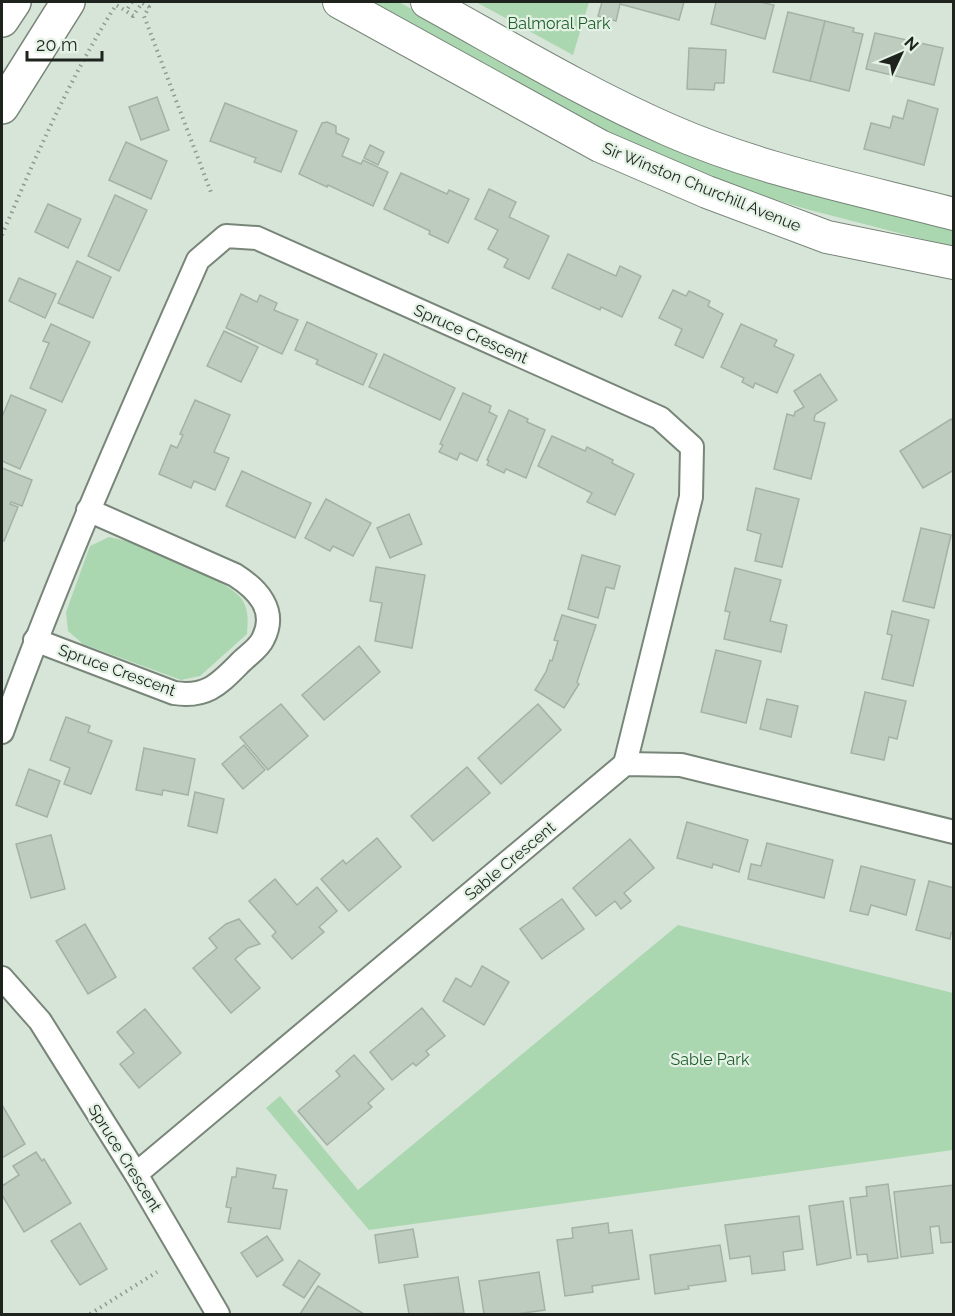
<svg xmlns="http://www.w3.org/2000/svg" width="955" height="1316" viewBox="0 0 955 1316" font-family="Raleway,sans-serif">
<rect width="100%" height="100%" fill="#d7e5d8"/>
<g fill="#aad7af">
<path d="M370 2H399L561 93 953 229V247L806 209 730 186 652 156 576 118Z"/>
<path d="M476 2H589L573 55Z"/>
<path d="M109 537 126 541C150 551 228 580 241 598 249 609 248 621 247 634L200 676 181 680 83 644 68 631 66 612 90 546Z"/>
<path d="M678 925 953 993V1150L369 1230 266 1108 280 1096 358 1190Z"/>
</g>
<g fill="#becbbf" stroke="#a4b1a5" stroke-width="1.5">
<path d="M602 2H684L679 20 620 4 616 21 598 16Z"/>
<path d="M716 2H759L774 5 765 39 711 24Z"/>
<path d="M788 12 825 21 810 81 773 72Z"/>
<path d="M825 21 854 28 853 32 863 34 849 91 810 81Z"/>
<path d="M875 33 943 48 934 85 866 69Z"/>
<path d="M689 48 726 50 724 83H715L714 90 687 89Z"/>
<path d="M157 97 169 130 141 140 129 107Z"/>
<path d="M908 100 938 109 924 165 864 149 871 123 890 128 893 116 903 119Z"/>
<path d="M225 103 297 131 281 172 254 162 256 158 210 141Z"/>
<path d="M327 122 336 126V133L349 139 342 156 361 164 363 160 388 172 373 206 328 185 327 187 299 174 322 123Z"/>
<path d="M126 142 167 161 151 199 109 180Z"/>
<path d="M370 145 384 152 378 165 364 158Z"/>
<path d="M401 173 447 194 449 190 469 199 448 243 429 234 430 231 384 209Z"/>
<path d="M489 189 516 202 509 217 549 236 529 279 504 267 508 259 488 249 498 230 475 219Z"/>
<path d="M115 195 147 210 119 271 88 256Z"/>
<path d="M48 204 81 219 68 248 35 232Z"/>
<path d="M568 254 616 276 620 266 641 276 622 317 601 307 600 310 552 288Z"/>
<path d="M77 261 111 277 93 318 58 303Z"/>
<path d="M19 278 56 294 45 318 9 301Z"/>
<path d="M673 290 686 296 689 291 710 301 708 306 723 314 703 358 675 345 682 329 659 318Z"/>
<path d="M241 294 257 302 260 295 277 303 274 310 298 320 282 354 226 328Z"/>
<path d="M307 322 377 354 363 385 316 364 318 360 295 350Z"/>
<path d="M51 324 90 342 62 402 30 388 49 343 43 341Z"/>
<path d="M741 324 777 340 774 346 794 355 777 393 755 383 753 388 742 382 744 378 721 367Z"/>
<path d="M224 331 258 347 241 382 207 366Z"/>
<path d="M384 354 455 388 440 420 369 387Z"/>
<path d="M820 374 837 400 815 415 814 421 825 423 811 479 774 469 787 414 794 416 795 412 804 407 794 391Z"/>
<path d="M463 393 491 406 489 412 497 416 477 461 460 453 457 460 439 452 443 445 440 444Z"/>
<path d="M11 395 46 410 20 469 2 461V417Z"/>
<path d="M195 400 230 415 214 452 229 458 215 490 194 481 191 488 159 474 171 445 177 448 183 435 180 434Z"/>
<path d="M509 410 528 419 527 422 545 430 526 478 506 469 504 473 487 465 489 461 487 460Z"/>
<path d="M951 419 954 423V470L923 488 900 451Z"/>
<path d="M552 436 585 451 587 447 613 460 612 463 634 474 615 515 587 502 592 493 538 466Z"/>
<path d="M2 468 32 480 22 506 11 502 10 504 18 507 4 541 2 540Z"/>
<path d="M242 471 311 503 295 538 226 506Z"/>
<path d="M756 488 799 499 782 567 755 561 761 534 747 530Z"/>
<path d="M326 499 371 523 353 556 333 546 330 551 305 538Z"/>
<path d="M409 514 422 544 390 558 377 528Z"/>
<path d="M921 528 951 535 934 608 903 601Z"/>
<path d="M582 555 620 566 614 589 606 587 598 618 568 609Z"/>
<path d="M376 567 425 575 412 648 375 641 382 603 370 601Z"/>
<path d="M735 568 781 580 770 621 787 625 781 652 724 639 730 612 725 611Z"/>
<path d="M892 611 929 620 913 686 882 679 892 635 887 634Z"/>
<path d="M562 615 596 625 577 682 579 684 564 708 535 690 546 672 550 660 552 661 558 641 554 640Z"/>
<path d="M359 646 380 672 324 720 302 695Z"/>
<path d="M716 650 761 661 746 723 701 712Z"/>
<path d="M865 692 906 701 897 739 889 737 884 760 851 753Z"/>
<path d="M767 699 798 706 791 737 760 729Z"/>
<path d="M281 704 308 736 268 770 240 737Z"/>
<path d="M538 704 561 730 501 784 478 758Z"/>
<path d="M66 717 90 726 88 732 112 741 91 794 64 784 70 768 50 760Z"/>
<path d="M244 745 265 770 243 789 222 764Z"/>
<path d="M144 748 195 759 188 795 163 790 162 795 136 790Z"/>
<path d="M467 767 490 793 433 841 411 816Z"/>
<path d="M29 769 60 781 47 817 16 805Z"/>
<path d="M195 792 224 799 217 833 188 826Z"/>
<path d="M687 822 748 840 739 872 713 864 712 868 677 858Z"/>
<path d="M51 835 65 889 31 898 16 844Z"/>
<path d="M377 838 401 867 349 911 321 879 343 860 346 864Z"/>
<path d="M630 839 654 868 624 893 631 901 621 909 615 901 596 916 573 888Z"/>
<path d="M767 843 833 860 824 898 748 879 751 864 761 866Z"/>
<path d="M861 866 915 880 906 915 871 905 868 915 850 911Z"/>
<path d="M275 879 297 905 317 887 337 911 319 927 324 932 292 959 272 936 276 932 249 901Z"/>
<path d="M929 881 954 888V933H951L950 939 916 930Z"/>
<path d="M562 899 584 929 542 959 520 929Z"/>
<path d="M239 919 260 944 248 948 235 959 260 988 231 1013 193 968 217 948 209 938 226 924Z"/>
<path d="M85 924 116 977 88 994 56 941Z"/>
<path d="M482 966 509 982 484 1025 443 1001 456 978 471 987Z"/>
<path d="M422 1008 445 1036 426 1051 429 1055 416 1066 413 1063 392 1080 370 1052Z"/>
<path d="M145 1009 181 1053 139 1088 120 1064 134 1053 117 1032Z"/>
<path d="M354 1055 384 1089 368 1103 372 1107 327 1145 298 1111 340 1076 336 1071Z"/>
<path d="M2 1105 25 1144 2 1158Z"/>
<path d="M36 1152 42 1161 44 1159 71 1203 24 1232 2 1195V1186L19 1175 13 1166Z"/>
<path d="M237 1168 276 1175 273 1188 287 1190 280 1229 228 1222 231 1208 226 1207 232 1177H236Z"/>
<path d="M888 1184 898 1258 868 1262 867 1254 857 1255 850 1198 867 1196 866 1187Z"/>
<path d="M954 1185V1242L941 1243 939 1226 930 1227 933 1253 901 1257 894 1192Z"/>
<path d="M843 1201 851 1258 817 1265 809 1206Z"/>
<path d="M799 1216 803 1249 783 1252 785 1270 752 1274 750 1256 730 1259 725 1225Z"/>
<path d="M80 1223 107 1269 80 1285 51 1241Z"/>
<path d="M608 1223 609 1233 632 1230 639 1279 592 1286 593 1292 565 1296 557 1240 573 1238 572 1228Z"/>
<path d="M413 1229 418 1257 379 1263 375 1235Z"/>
<path d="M267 1236 283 1260 257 1277 241 1253Z"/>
<path d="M720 1245 726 1281 688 1286 689 1289 655 1294 650 1255Z"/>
<path d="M299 1260 320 1274 304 1298 283 1285Z"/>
<path d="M539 1272 545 1310 516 1314H484L479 1281Z"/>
<path d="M458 1277 464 1313 409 1314 404 1285Z"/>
<path d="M318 1286 364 1314H300Z"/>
</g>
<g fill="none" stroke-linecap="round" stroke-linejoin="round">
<defs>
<g id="minor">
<path d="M35 640 174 693C207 698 219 684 241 662 248 655 259 648 263 639 278 610 257 589 235 575L88 510"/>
<path d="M2 732C60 571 129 416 198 260L226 236 257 238 660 418 692 447 691 497 625 764"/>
<path d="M2 978 40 1021 136 1174 218 1314"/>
<path d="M136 1174 625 764 681 765 954 832"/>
</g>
<g id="secondary">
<path d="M339 2 600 146 707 192 827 237 954 263"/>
<path d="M427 2C507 46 585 93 669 130 760 170 858 189 954 214"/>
</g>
<g id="primary">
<path d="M2 20 14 2"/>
<path d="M2 107 68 2"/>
</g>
</defs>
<use href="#minor" stroke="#788579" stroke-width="26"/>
<use href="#secondary" stroke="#788579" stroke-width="34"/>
<use href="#primary" stroke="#788579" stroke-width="36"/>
<g stroke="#909a90" stroke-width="4" stroke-dasharray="1.5 4.5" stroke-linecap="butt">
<path d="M132 2 126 11 133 16 142 3 149 7 144 16 212 195"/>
<path d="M2 235C36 156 70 77 116 5L126 11"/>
<path d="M90 1314 157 1272"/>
</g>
<use href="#minor" stroke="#fff" stroke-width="22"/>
<use href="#secondary" stroke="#fff" stroke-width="32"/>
<use href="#primary" stroke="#fff" stroke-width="33"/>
</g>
<g text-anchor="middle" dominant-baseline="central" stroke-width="4.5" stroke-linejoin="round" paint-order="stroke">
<g font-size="16" fill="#1d5d2b" stroke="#e4f2e5">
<text x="559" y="23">Balmoral Park</text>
<text x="710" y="1059">Sable Park</text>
</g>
<g font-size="16" fill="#1e231e" stroke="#e4f2e5">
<text transform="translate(702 187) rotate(22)">Sir Winston Churchill Avenue</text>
<text transform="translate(471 334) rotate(24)">Spruce Crescent</text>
<text transform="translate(117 670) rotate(20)">Spruce Crescent</text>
<text transform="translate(510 861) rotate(-40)">Sable Crescent</text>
<text transform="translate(125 1158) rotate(58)">Spruce Crescent</text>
</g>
</g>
<rect width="955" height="1316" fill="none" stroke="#1e231e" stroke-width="6"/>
<g transform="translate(901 54) rotate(46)" stroke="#e4f2e5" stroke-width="4.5" paint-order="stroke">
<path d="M0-4.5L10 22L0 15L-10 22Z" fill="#1e231e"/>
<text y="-9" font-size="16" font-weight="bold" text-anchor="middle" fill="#1e231e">N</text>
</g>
<path d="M27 51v9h75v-9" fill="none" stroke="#1e231e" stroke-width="3"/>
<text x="36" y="51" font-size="18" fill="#1e231e" stroke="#e4f2e5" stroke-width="4.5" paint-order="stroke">20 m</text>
</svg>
